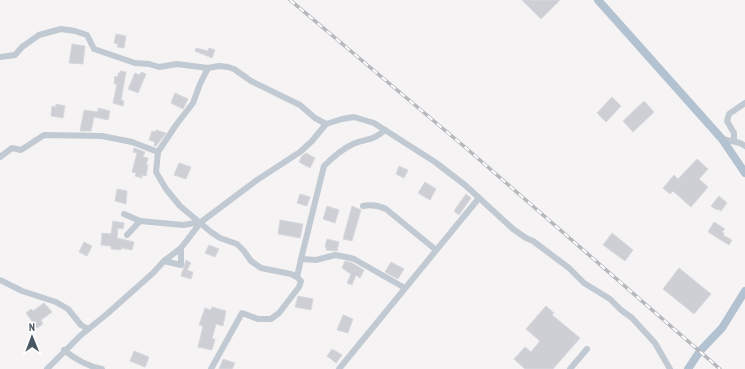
<svg xmlns="http://www.w3.org/2000/svg" width="745" height="369" viewBox="0 0 745 369" font-family="'PT Sans Narrow',sans-serif">
<rect width="100%" height="100%" fill="#f5f3f3"/>
<g fill="#cdcfd5" stroke="#d7d9de">
<path d="M522 0H560L541 19Z"/>
<path d="M116 34 126 36 124 48 117 47 118 44 114 43Z"/>
<path d="M72 44 85 46 83 64 69 63Z"/>
<path d="M196 48 208 51 209 48 215 50 212 58 195 51Z"/>
<path d="M120 71 126 72 121 100 124 101 123 106 113 103 117 84H114L115 76 118 77V73H120Z"/>
<path d="M141 72 146 74 138 93 128 89 135 73 140 75Z"/>
<path d="M175 93 188 99 183 109 171 103Z"/>
<path d="M612 97 621 106 606 122 597 113Z"/>
<path d="M644 101 654 112 633 132 623 121Z"/>
<path d="M56 104 65 106 63 118 51 116 52 106 56 107Z"/>
<path d="M98 108 110 111 108 120 94 117 91 131H80L84 110 98 112Z"/>
<path d="M156 130 166 133 156 146H154L155 142 149 140 152 131 155 132Z"/>
<path d="M134 148 145 152 143 157 148 158 146 165H148L146 176 142 175V178L135 176 136 173 132 172 137 153 133 152Z"/>
<path d="M306 153 315 158 310 168 299 162 302 156Z"/>
<path d="M697 159 708 169 699 179 708 187 691 207 673 191 670 194 663 188 674 175 678 179Z"/>
<path d="M179 163 191 167 186 179 174 175Z"/>
<path d="M399 166 408 170 404 178 396 174Z"/>
<path d="M425 182 436 189 430 200 418 193Z"/>
<path d="M117 189 127 191 126 204 115 201Z"/>
<path d="M300 194 310 197 307 206 297 203Z"/>
<path d="M466 194 471 198 459 215 454 211Z"/>
<path d="M719 196 727 203 721 211 718 209 717 210 711 206Z"/>
<path d="M327 206 339 210 335 223 323 219Z"/>
<path d="M352 206 361 210 352 241 343 239Z"/>
<path d="M280 220 303 224 300 238 278 234Z"/>
<path d="M113 221 124 223 123 229 118 228 117 238 134 242 132 250 121 248V250L111 249V246L101 245 102 233 111 234Z"/>
<path d="M714 222 725 229 722 232 724 233 723 235 732 240 729 245 708 232Z"/>
<path d="M612 233 633 250 625 261 603 245Z"/>
<path d="M327 239 339 242 337 251 326 250 327 248 325 247Z"/>
<path d="M84 242 92 246 87 256 79 252Z"/>
<path d="M209 245 219 249 215 257 205 253Z"/>
<path d="M186 260 191 263 187 270 193 272 191 279 181 276Z"/>
<path d="M345 261 352 263 364 270 360 278 356 275 352 285 347 283 351 274 342 268Z"/>
<path d="M391 262 404 269 398 279 385 272Z"/>
<path d="M679 268 711 294 694 314 663 289Z"/>
<path d="M298 296 313 299 311 310 295 307Z"/>
<path d="M44 303 52 312 41 320 43 324 37 328 26 313 31 309 33 311Z"/>
<path d="M546 306 554 313 552 315 580 338 553 369H525L514 359 525 347 531 352 540 341 526 329Z"/>
<path d="M212 307 226 311 223 326 216 324 212 339H215L212 350 198 347 203 326 199 325 205 308 211 310Z"/>
<path d="M343 315 353 319 348 333 337 330Z"/>
<path d="M332 349 342 355 336 363 327 356Z"/>
<path d="M134 351 149 357 145 367 130 361Z"/>
<path d="M223 359 235 363 232 369H219Z"/>
</g>
<g fill="none" stroke-linecap="round" stroke-linejoin="round">
<g stroke="#c1cad2" stroke-width="6">
<path d="M0 57 15 55 22 47 39 35 61 29 75 31 87 35 94 49 135 63 149 64 159 67 177 64 208 68 219 66 228 67 234 69 251 81 300 105 315 118 326 124"/>
<path d="M208 68 200 84 193 103 176 125 158 152 156 172 166 189 180 206 211 232 220 238 237 244 244 251 251 261 261 268 291 274 297 277 301 281 299 287 279 313 271 319H258L242 313 211 369"/>
<path d="M722 139 740 143 745 146"/>
<path d="M734 141V133L727 121 729 114 745 103"/>
<path d="M0 157 12 148 21 150 44 135 102 136 132 142 158 152"/>
<path d="M363 206C372 204 378 205 386 209L436 250"/>
<path d="M124 214 140 221"/>
<path d="M127 235 140 221 183 225 201 222"/>
<path d="M301 259 324 166C332 158 342 149 353 144 367 138 371 142 385 130"/>
<path d="M164 261 181 265V248"/>
<path d="M297 277 301 259 316 260 335 255 346 257 354 259 405 288"/>
<path d="M0 280 22 291 56 302 68 309 81 325 88 329"/>
<path d="M64 350C76 360 87 366 102 369"/>
<path d="M47 369 81 335 107 314 153 273 164 261 181 248 201 222 257 180 300 152 312 141 326 124 342 119 354 117 374 123 435 162 465 185 513 229 526 238 533 241 569 268 584 283 610 299 621 310 632 318 655 343 670 369"/>
<path d="M339 369 479 198"/>
<path d="M570 369 587 349"/>
</g>
<g stroke="#b3c2d1" stroke-width="8">
<path d="M598 0 722 139 745 173"/>
<path d="M688 369 700 351 722 328 745 291"/>
</g>
<defs>
<path id="rail" d="M290 0 466 148 720 369"/>
</defs>
<use href="#rail" stroke="#b5b8bd" stroke-width="3.5"/>
<use href="#rail" stroke="#fff" stroke-width="2" stroke-dasharray="6" stroke-linecap="butt"/>
</g>
<g transform="translate(32 337) rotate(359)" stroke="#ffffff" stroke-width="3" paint-order="stroke">
<path d="M0-3L7 15L0 10L-7 15Z" fill="#4a5661"/>
<text y="-6" font-size="11" font-weight="bold" text-anchor="middle" fill="#4a5661">N</text>
</g>
</svg>
